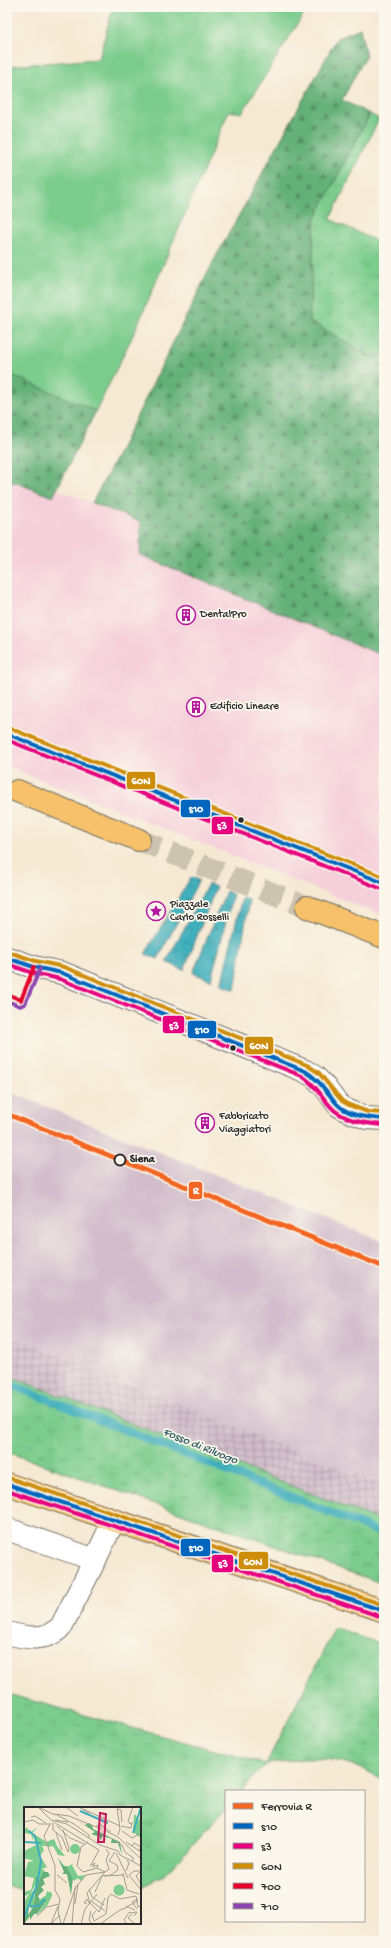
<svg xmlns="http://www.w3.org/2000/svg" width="391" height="1948" viewBox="0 0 391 1948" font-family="'Gochi Hand',sans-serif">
<defs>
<pattern id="industrial-grid" width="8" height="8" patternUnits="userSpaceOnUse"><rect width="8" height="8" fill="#d1bdcb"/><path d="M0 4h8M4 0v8" fill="none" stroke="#aa9aa5"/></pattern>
<pattern id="grass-tufts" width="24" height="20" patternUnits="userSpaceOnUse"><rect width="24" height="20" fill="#7bcc8d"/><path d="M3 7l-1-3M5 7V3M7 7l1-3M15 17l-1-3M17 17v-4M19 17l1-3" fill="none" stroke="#6aaf7a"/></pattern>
<pattern id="forest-firs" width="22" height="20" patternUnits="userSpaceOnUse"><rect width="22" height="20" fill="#64b078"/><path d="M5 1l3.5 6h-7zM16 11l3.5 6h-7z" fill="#538f63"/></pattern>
<pattern id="water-ripples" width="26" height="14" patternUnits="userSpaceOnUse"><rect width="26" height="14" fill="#40afbb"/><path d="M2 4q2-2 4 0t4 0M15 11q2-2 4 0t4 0" fill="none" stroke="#368f98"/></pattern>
</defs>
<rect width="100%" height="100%" fill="#fbf7ec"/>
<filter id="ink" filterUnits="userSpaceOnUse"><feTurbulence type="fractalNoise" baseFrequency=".025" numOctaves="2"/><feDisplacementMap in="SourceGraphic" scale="8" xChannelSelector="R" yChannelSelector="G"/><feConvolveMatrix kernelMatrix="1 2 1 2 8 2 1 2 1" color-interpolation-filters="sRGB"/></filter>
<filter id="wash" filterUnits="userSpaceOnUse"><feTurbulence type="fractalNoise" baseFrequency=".012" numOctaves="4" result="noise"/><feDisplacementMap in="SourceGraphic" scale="16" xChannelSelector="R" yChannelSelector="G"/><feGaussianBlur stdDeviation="0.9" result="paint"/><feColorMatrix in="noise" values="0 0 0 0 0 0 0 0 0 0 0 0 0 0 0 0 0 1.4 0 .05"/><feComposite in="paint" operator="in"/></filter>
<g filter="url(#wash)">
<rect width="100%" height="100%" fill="#f5e9d3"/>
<path fill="#f5cfda" d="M14 482 53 497 56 489 141 522 140 555 384 656V916L7 766V486Z"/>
<path fill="url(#industrial-grid)" d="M7 1334 384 1486V1522L7 1375Z"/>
<path fill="#d1bdcb" d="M7 1091 384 1242V1486L7 1334Z"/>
<g fill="url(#grass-tufts)" stroke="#537c5c">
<path d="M370 114 379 119 330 219 384 245V353L373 357 309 321 315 219Z"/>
<path d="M7 1375 384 1522V1584L7 1452Z"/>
<path d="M335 1628 384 1645V1781C354 1761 324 1755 288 1761 282 1762 273 1762 267 1764 260 1767 248 1785 242 1791H226V1808L164 1876 140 1888V1808H25V1891L7 1885V1694L266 1764Z"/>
</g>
<g fill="url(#forest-firs)" stroke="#486e52">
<path d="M360 28 366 56 342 100 370 114 315 219 309 321 373 357 384 353V656L140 555 141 522 92 503 116 458 213 262 337 38Z"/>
<path d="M7 373 96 411 53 497 14 482 7 486Z"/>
</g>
<path fill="#7bcc8d" stroke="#537c5c" d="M113 7H308L242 113 229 111 135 331 96 411 7 373V66L99 59Z"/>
<g fill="url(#water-ripples)" stroke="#366d73">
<path d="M191 877 199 880 158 959 145 954Z"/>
<path d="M208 884 216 887 184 970 166 962Z"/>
<path d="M226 891 233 894 211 980 193 973Z"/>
<path d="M242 897 249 900 235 990 221 985Z"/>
</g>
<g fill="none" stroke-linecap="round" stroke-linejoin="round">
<path stroke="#40afbb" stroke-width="8" d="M7 1383 384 1534"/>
</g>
</g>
<g filter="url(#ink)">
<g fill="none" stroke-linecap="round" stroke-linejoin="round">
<path stroke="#cdc3b1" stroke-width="22" stroke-dasharray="22 11" stroke-linecap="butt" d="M139 840 307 907"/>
<defs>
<g id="minor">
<path d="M7 958 34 967 62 973 305 1071 315 1077 324 1086 338 1105 346 1110 367 1118 384 1119"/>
<path d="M7 1529 95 1560"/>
<path d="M7 1633C26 1638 45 1642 61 1627L95 1560 114 1520"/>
</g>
<g id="major">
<path d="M17 791 139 840"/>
<path d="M307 907 384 937"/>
<path d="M7 1484 384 1611"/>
</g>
</defs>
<use href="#minor" stroke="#726e66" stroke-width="24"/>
<use href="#major" stroke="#726e66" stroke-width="24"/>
<use href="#minor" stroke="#fff" stroke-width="22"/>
<use href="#major" stroke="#f6c16b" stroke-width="22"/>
<defs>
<g id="bus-1">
<path d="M7 734 384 883"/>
<path d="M7 958 34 967 62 973 305 1071C320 1080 326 1092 337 1104 348 1116 369 1118 384 1119"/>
<path d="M7 1484 384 1611"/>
</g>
<g id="bus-2">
<path d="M7 740 382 889"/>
<path d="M7 964 33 973 60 979 302 1076C319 1087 321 1098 334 1110 347 1121 367 1124 384 1125"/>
<path d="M7 1490 382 1617"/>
</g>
<g id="bus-3">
<path d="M9 728 384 877"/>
<path d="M9 952 36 961 64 967 307 1065 319 1073 342 1101 349 1105 368 1112 384 1113"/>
<path d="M9 1478 384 1605"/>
</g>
<path id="bus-4" d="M7 994 21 1000 34 967"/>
<path id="bus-5" d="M7 1001 20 1006 25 1004 40 969"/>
</defs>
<use href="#bus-1" stroke="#fbf7ec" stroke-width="7"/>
<use href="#bus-2" stroke="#fbf7ec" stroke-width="7"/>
<use href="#bus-3" stroke="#fbf7ec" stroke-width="7"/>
<use href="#bus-4" stroke="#fbf7ec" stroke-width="7"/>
<use href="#bus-5" stroke="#fbf7ec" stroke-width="7"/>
<use href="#bus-1" stroke="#0065bd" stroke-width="4"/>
<use href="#bus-2" stroke="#e5007d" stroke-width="4"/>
<use href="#bus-3" stroke="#ce8d09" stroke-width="4"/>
<use href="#bus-4" stroke="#e4002b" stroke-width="4"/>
<use href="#bus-5" stroke="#8e44ad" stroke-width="4"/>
<defs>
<path id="rail-1" d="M7 1114 384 1267"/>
</defs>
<use href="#rail-1" stroke="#fbf7ec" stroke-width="8"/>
<use href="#rail-1" stroke="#f26522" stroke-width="5"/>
</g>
</g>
<defs>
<symbol id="building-ring" viewBox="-11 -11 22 22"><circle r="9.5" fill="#fbf7ec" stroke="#b5179e" stroke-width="1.5"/><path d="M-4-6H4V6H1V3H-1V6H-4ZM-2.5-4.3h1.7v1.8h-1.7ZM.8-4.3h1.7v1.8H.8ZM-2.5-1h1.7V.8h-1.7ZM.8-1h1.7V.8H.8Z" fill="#b5179e"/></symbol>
<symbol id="sight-ring" viewBox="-11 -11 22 22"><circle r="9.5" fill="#fbf7ec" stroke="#b5179e" stroke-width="1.5"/><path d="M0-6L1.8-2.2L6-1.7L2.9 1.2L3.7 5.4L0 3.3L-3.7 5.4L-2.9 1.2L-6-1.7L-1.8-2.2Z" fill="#b5179e"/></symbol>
</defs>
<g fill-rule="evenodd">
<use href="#building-ring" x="175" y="604" width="22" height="22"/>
<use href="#building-ring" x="185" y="696" width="22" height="22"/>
<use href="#sight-ring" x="145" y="900" width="22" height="22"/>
<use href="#building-ring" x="194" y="1112" width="22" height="22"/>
</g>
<g fill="#2b2b2b" stroke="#fbf7ec" stroke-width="1.5">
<circle cx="241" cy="820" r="3.5"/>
<circle cx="233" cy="1048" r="3.5"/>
</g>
<circle fill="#fbf7ec" stroke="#2b2b2b" stroke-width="2" cx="120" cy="1160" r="5.5"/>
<g text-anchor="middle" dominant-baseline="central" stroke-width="3.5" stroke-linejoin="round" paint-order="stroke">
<g font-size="11" fill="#2b2b2b" stroke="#fbf7ec" text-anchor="start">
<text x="200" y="615">DentalPro</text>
<text x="210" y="707">Edificio Lineare</text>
<text x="170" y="905">Piazzale<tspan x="170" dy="13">Carlo Rosselli</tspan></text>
<text x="219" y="1117">Fabbricato<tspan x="219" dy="13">Viaggiatori</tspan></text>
</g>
<g font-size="11" font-weight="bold" fill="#2b2b2b" stroke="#fbf7ec" text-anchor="start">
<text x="130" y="1160">Siena</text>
</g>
<g font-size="12" font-style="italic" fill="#336065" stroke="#fbf7ec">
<text transform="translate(200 1447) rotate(22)">Fosso di Riluogo</text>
</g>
</g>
<g transform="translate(24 1807)">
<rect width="117" height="117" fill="#f5e9d3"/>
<path d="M110 8H112L114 14 117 10V31L109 25ZM2 20 7 25 14 20 8 26 21 34 24 39H18L20 43 16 49 23 60 18 62 21 64 15 74 12 71V77L6 87 10 83 11 99 8 102 4 99 0 109V95L5 87 1 89 0 85 7 83 10 71 0 69 4 55 10 54 0 51V44L12 38 9 28V34L7 27 0 26ZM23 84 28 86V89L23 99 13 108 22 95 13 97 14 94 22 88Z" fill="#7bcc8d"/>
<path d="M50 11 61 18 65 16 68 18 69 22 96 35 98 48 94 36H87L88 32 79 29 75 34 76 30 67 27 71 25ZM34 51 40 59H43L49 71 47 88 43 67H38L40 65ZM19 65H24L26 69 19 72 21 77 17 80 20 83 14 89 16 93 13 97 19 92 23 93 13 107H10L6 113V109L0 117 2 103 5 100 4 108 10 99 12 70 15 68V74Z" fill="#64b078"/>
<path d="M50 56 48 58 54 69 62 68 57 74 54 71 50 74 43 60Z" fill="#7bcc8d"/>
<path d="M30 32 33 39 41 49 34 48 29 39 24 40 22 35ZM46 42a5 5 0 1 1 10 0a5 5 0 1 1-10 0ZM89.5 83a5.5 5.5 0 1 1 11 0a5.5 5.5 0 1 1-11 0Z" fill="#7bcc8d"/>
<path fill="none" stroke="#40afbb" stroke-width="2" d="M56 4 84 16M109 26 117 0M1 35 17 36M6 99H14L21 92M0 110 13 78 17 54 11 29 5 24"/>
<path fill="none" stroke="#a49d90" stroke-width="1" d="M14 0 27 13 43 17 76 38 94 44 96 48 117 59M42 0 54 9M55 0 66 7M93 0 96 22 94 28M16 1 31 8M59 2 96 19M94 2 97 3 98 15M30 7 45 9 77 22M33 8 50 17 65 28V31M7 10 11 9 22 16M31 13 44 15M0 15 9 13 15 17H27M29 15V23L38 30 44 45 45 41 39 23M31 16 75 43M26 17 20 29 31 59V83L36 92 34 104 37 117M33 19 46 31 60 37M72 19 76 18 87 25M97 19 107 21 108 15 106 17 104 14 109 0M82 24 94 30M98 24 108 31 117 26M32 26 38 43M94 30 117 52M88 32 98 38 101 45 109 51V54M64 35 57 40 53 59 59 65 73 61M102 35 117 45M108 39 110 36 117 40 115 44M92 46 104 71M67 58 75 43M66 59 71 56 69 60 74 58 73 61M73 61 81 65 63 86 66 96 75 105M102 64 105 56 103 53M117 64 112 69 117 77M81 65 85 62 82 53 85 46 82 42M99 66 103 83M33 68 43 76M105 68 117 83M105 68 110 64H117M80 69 100 68M65 82 68 90 80 98M103 83 115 87M71 85 78 69 87 68 94 63 93 58 85 54 91 45M84 91 87 87 96 92 112 89 114 100 117 99M67 94 81 104M63 96H60L63 92 65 96M51 97 54 77M102 100 114 94M113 102 108 95 114 92M96 103 104 100 111 103M67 104 65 113 68 117M72 104 68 108 70 114 82 107M75 105 81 91M104 106 113 105 110 109M82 107 84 91M108 107 104 111 111 117M13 109 23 100 35 97M27 117 34 99M27 117 36 108M39 117 52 79M48 117 51 81 62 68 81 65M57 117 61 102 73 87M76 117 96 103M103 117 100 113 104 107"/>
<path fill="#c2185b" fill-opacity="0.15" stroke="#c2185b" stroke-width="2" d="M76 6 82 7 80 35H74Z"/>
<rect width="117" height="117" fill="none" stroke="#2b2b2b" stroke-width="2"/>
</g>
<g stroke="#fbf7ec" stroke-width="1.5">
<rect x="126" y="771" width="30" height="19" rx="4" fill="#ce8d09"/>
<rect x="180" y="799" width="31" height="19" rx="4" fill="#0065bd"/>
<rect x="211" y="816" width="23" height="19" rx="4" fill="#e5007d"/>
<rect x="162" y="1015" width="23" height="19" rx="4" fill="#e5007d"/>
<rect x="187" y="1020" width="30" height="19" rx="4" fill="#0065bd"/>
<rect x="244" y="1036" width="30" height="19" rx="4" fill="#ce8d09"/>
<rect x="188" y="1181" width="15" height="19" rx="4" fill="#f26522"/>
<rect x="180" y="1538" width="31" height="19" rx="4" fill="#0065bd"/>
<rect x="238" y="1551" width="31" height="19" rx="4" fill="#ce8d09"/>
<rect x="211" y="1554" width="23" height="19" rx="4" fill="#e5007d"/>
</g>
<g font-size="11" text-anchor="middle" font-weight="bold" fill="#fff">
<text x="141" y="784">60N</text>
<text x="196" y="812">s10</text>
<text x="222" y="829">s3</text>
<text x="174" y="1029">s3</text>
<text x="202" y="1033">s10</text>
<text x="259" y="1049">60N</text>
<text x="196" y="1194">R</text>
<text x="196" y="1551">s10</text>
<text x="253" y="1565">60N</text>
<text x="223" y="1567">s3</text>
</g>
<rect width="391" height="1948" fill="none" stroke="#fbf7ec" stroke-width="24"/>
<rect x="225" y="1790" width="140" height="132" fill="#fbf7ec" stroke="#a8a59f"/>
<rect x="233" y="1803" width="20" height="6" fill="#f26522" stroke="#a8a59f"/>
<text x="261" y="1810" font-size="12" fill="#2b2b2b">Ferrovia R</text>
<rect x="233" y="1823" width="20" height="6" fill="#0065bd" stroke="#a8a59f"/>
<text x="261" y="1830" font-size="12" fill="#2b2b2b">s10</text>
<rect x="233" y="1843" width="20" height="6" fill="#e5007d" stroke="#a8a59f"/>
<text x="261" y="1850" font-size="12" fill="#2b2b2b">s3</text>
<rect x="233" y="1863" width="20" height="6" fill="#ce8d09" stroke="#a8a59f"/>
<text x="261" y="1870" font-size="12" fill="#2b2b2b">60N</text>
<rect x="233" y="1883" width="20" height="6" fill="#e4002b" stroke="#a8a59f"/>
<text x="261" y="1890" font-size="12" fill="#2b2b2b">700</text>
<rect x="233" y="1903" width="20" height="6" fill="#8e44ad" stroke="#a8a59f"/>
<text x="261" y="1910" font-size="12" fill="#2b2b2b">710</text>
</svg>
